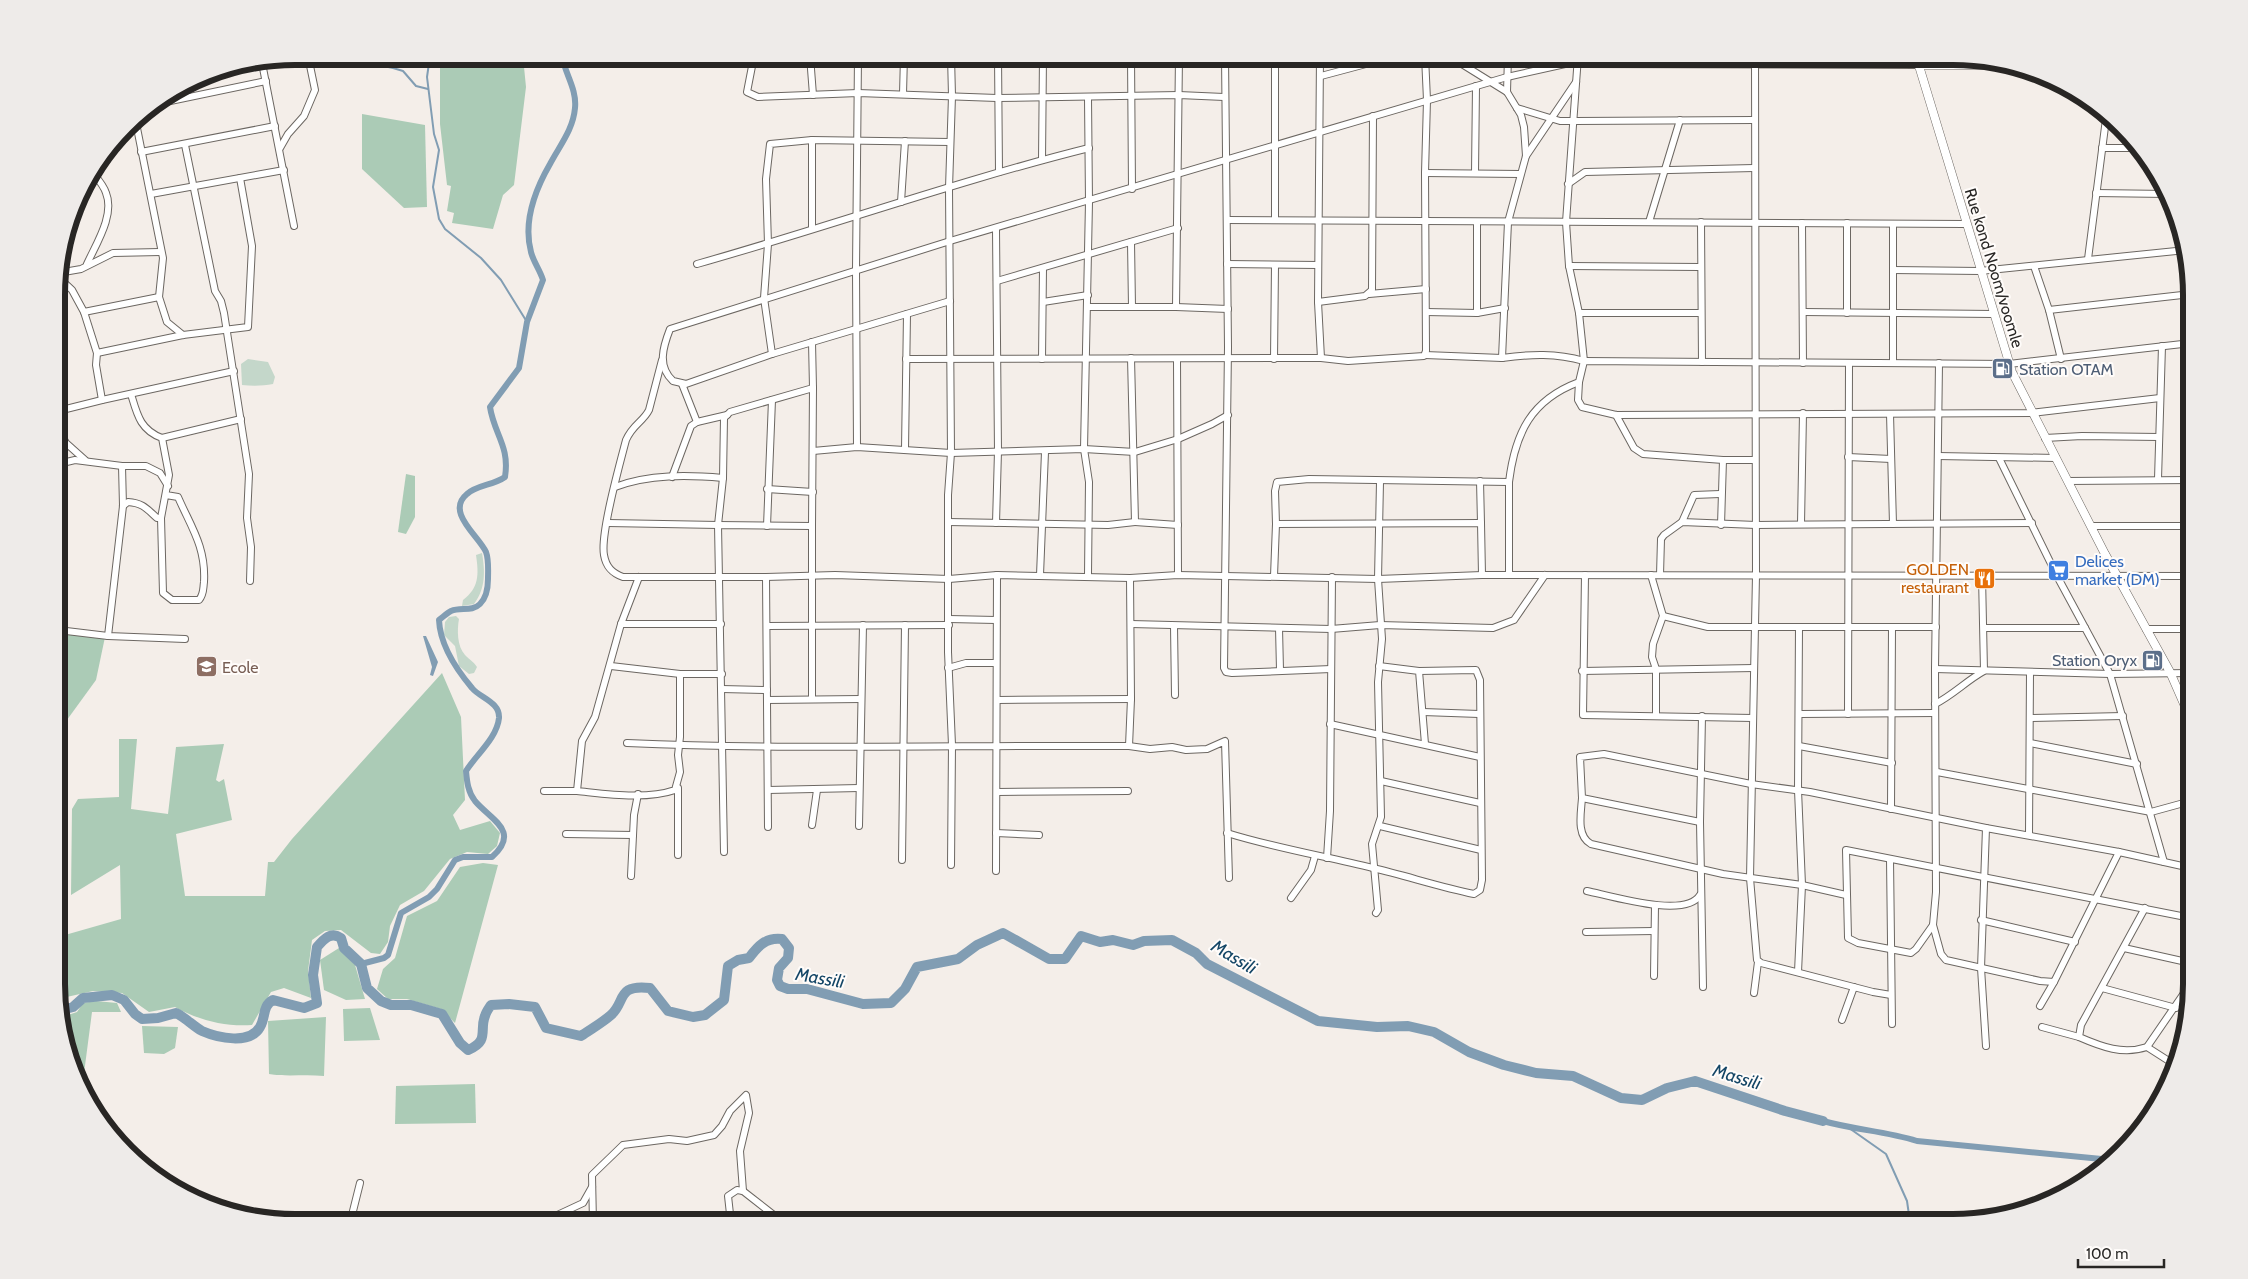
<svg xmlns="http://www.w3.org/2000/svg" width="2248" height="1279" viewBox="0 0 2248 1279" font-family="Cabin,sans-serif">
<rect width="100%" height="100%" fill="#f4eee9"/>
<g fill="#c4d7ca">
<path d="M248 359 268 362 275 377 273 384C263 386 252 386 242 385L241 364Z"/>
<path d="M482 553C485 571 486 588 474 604L462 606 463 600C479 588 479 575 476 555Z"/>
<path d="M456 616 459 619C457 630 457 646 465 655 470 660 473 661 477 667L474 673 469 674 459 666 455 646 444 635 445 622 449 617Z"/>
</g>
<g fill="#abcbb6">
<path d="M440 56H495L524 67 526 87 514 185 503 195 493 229 452 223 454 213 447 211 451 186 447 185 440 124Z"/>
<path d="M362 114 425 125 427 207 404 208 362 169Z"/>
<path d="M406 474 415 476V517L406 534 398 532Z"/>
<path d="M58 633 105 637 96 680 64 724 58 721Z"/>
<path d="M442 673 461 717 465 800 453 815 460 830 490 821 500 833 497 846 488 854 467 852 450 859 424 891 400 905 390 926 388 942 380 954 371 953 341 930 325 931 312 940 308 971 311 998 284 988 271 992 252 1025C225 1027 198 1020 175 1007L149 1012 122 993 93 991 58 999V937L121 919 120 865 71 895 72 809 78 799 119 797V739H137L131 809 168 814 176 747 224 744 216 780 219 782 224 779 232 820 176 834 185 896H265L268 862H274L292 839Z"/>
<path d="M483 863 498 865 455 1023 441 1009 407 999H388L377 989 383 969 395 958 407 916 437 901 460 867Z"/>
<path d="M339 948 355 965 365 999 346 1000 324 990 320 960Z"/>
<path d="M96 1001 117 1003 121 1012H92L83 1081 59 1018 77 1012 83 1003Z"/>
<path d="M370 1008 380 1040 344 1041 343 1009Z"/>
<path d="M326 1017 324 1076C305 1074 287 1077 269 1074L268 1021Z"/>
<path d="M142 1026 178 1027 175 1048 164 1054 144 1053Z"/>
<path d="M475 1084 476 1123 395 1124 396 1086Z"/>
</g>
<path fill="#819db3" d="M423 636H426L438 662 433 676 430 675 432 667Z"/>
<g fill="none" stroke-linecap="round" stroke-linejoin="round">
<g stroke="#819db3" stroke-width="2">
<path d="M430 56 427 77 434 134 439 150 433 187 439 219 445 229 481 258 501 280 527 322"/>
<path d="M561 56 562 58"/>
<path d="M320 61 336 60 357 65 374 64 393 68 403 71 416 86 428 89"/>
<path d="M564 63 571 56"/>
<path d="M1849 1128 1886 1154 1907 1201 1910 1222"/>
</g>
<g stroke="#819db3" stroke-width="6">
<path d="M361 964 384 958 388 955 401 913 429 897 437 889 455 860 463 857H492C521 831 491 820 475 801 468 792 467 782 466 771 476 755 497 738 499 718 500 702 480 698 472 688 456 669 440 645 439 620 443 617 447 613 451 611 461 607 472 612 480 604 486 598 488 587 488 579 488 571 489 560 486 552 479 536 445 512 467 494 477 485 494 485 505 477 510 446 494 434 490 407L519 368 527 322 543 280C540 270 533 261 531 252 523 222 535 190 550 164 560 145 573 130 575 108 577 89 565 74 562 56"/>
<path d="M1823 1121C1855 1130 1885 1131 1917 1141L2112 1160"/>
</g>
<path stroke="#819db3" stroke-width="10" d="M58 1011 73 1007 83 998 112 995 124 1000 135 1014 142 1019 158 1018 176 1013C186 1018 193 1026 202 1031 218 1038 250 1045 260 1027 266 1017 262 1006 273 1000L304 1008 317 1003 313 975 317 947C324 939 331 931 341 938L344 948 361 964 367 988 381 1001 391 1005H411L442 1014 460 1043 468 1050C490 1041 479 1030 485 1016 486 1012 489 1008 491 1005L509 1004 535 1007 546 1028 581 1036C591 1029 602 1023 611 1015 626 1002 616 984 650 988L668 1011 693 1017 705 1015 724 1000 728 966 738 960 749 958C758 946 766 937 782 939L789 948 788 958 779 968 777 980 780 986 788 989H807L863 1004 891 1003 905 989 917 967 958 959 977 945 1003 933 1049 959H1065L1081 936 1100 942 1113 940 1133 945 1144 941 1172 940 1196 953 1207 964 1318 1021 1377 1027 1408 1026 1434 1032 1469 1052 1504 1065 1536 1073 1573 1076 1621 1098 1642 1100 1667 1088 1695 1081 1785 1111 1823 1121"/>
<defs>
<g id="minor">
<path d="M754 56 747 92 758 97 858 93 997 98 1179 95 1224 97"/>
<path d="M810 56 813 95"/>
<path d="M951 56 952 96 949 188 951 453 948 495V652L952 745 951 865"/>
<path d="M998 56 999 172"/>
<path d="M1131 56 1132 189"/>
<path d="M1225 56 1228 347 1224 668 1226 672 1232 673 1331 669"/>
<path d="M1320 56 1318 302 1321 358"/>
<path d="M1449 56 1507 92"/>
<path d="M1508 56 1507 92 1521 115 1524 127 1526 156 1508 222 1502 358C1531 354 1556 353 1584 361L1579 313 1569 266 1566 222 1578 56"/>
<path d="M1755 56 1756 575 1750 878 1757 960 1761 963 1873 992 1891 995"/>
<path d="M262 63 294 226"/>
<path d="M1701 64V56"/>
<path d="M1321 76 1396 56"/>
<path d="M903 94 904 56"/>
<path d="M156 104 266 81"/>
<path d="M1517 108 1560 121H1575L1754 120"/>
<path d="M135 118 163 258 159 297 167 322 183 335"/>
<path d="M185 145 215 291 221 301 224 313 249 474 247 518 251 547 250 581"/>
<path d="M280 148 288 134 304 116 315 90 308 56"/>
<path d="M2102 148H2136"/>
<path d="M141 152 275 126"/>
<path d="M1526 156 1576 82"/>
<path d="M1042 160 1043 56"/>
<path d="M1425 173 1520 174"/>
<path d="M1475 173 1476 86"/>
<path d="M1568 184 1585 172 1754 168"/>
<path d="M2096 193 2167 194"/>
<path d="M151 194 284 170"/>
<path d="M901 202 905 141"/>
<path d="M1227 220 1965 224"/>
<path d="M1275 220V56"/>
<path d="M1649 222 1680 120"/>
<path d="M1701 222 1702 362"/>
<path d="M1802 223 1803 363"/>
<path d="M1847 223V313"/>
<path d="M1893 224V362"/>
<path d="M812 228V140"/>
<path d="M1131 242 1132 307"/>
<path d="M2088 259 2106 119"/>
<path d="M87 264C96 244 115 215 106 193 104 186 98 179 93 173"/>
<path d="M697 264C828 227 957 181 1089 148"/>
<path d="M1227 264 1318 265"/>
<path d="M1569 266 1700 267"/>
<path d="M2034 266 2049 310 2061 359"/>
<path d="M1893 270 1980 271 2186 250"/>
<path d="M58 273 81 269 113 253 160 252"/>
<path d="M58 277 72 290 84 312 97 353 96 365 102 400"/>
<path d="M997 281 1178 228"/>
<path d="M1369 294 1426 289"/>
<path d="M950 301 772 354 686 384 673 381C657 366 663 347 670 329L950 241 1507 77 1565 64H1579L1918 65"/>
<path d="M1043 302 1088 295"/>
<path d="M1318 302 1365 296 1372 290 1373 116"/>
<path d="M1087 307H1176L1228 309"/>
<path d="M1176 307 1179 56"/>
<path d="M2049 310 2191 294"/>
<path d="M84 312 159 297"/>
<path d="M1426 312 1477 313 1505 308"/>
<path d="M1804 312 1993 314"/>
<path d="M1477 313V222"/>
<path d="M1579 313H1700"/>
<path d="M97 353 183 335 248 327 252 246 240 178"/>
<path d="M772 354 764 298 768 244 766 179 770 144 812 140 950 142"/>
<path d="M1425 355 1502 358"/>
<path d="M1131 358 1135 522 1178 525"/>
<path d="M906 359 1321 358 1348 361 1424 356 1426 351 1425 173 1427 100 1425 56"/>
<path d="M1042 359 1043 268"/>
<path d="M1274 359 1275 265"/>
<path d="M662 360 649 410C643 422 633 424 626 440 620 463 600 534 604 555 606 567 612 573 623 577H766L835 575 949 579 997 575 1130 578 1178 575 1378 579 1482 575 2191 576"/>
<path d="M1177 360 1178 575"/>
<path d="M1939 363 1935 669 1936 892 1933 925 1916 949 1911 953 1858 943 1848 938 1846 850 2191 918"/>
<path d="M1579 382 1578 400 1582 407 1616 415 2031 413 2160 398"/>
<path d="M682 384 697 422"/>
<path d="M131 394C137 414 140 430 162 438L169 475 161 518 163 593 172 600H199C204 594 203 589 204 582 206 547 191 527 178 497L166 495"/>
<path d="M58 411 102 400 234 371"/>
<path d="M1890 414 1893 524"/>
<path d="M1616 415 1634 448 1643 454 1723 460H1755"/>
<path d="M58 429 66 443 85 460"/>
<path d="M162 438 241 419"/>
<path d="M2045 438 2082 436 2159 437"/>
<path d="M857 447 856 270 858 56"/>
<path d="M905 449 907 314"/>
<path d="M813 451 857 447 951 453 1084 449 1135 452 1178 439 1212 424 1228 415"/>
<path d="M1938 456 2056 458"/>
<path d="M1848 457 1891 459"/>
<path d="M1999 458 2057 576 2110 674 2164 862"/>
<path d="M58 464 75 460 122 466H146L160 473 168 486"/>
<path d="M672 477 691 426 697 422 727 415"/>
<path d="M2158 479 2162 346"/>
<path d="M1480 481 1481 523"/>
<path d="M2068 481 2191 480"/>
<path d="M615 487C649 474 688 475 723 478"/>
<path d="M767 489 813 492"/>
<path d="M123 506 128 502C143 503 147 509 157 518H161"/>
<path d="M948 522 1108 525 1135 522"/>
<path d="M1682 522 1694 495 1720 494"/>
<path d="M608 523 718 525 723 478 724 418 730 412 813 388 812 342"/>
<path d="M996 523 998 451 996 229"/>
<path d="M1276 524 1481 523 1482 575"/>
<path d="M1801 524 1803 413"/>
<path d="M1721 525 1723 460"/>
<path d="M767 526 772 400"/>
<path d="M812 526 813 388"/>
<path d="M2091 526H2191"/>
<path d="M1040 575 1045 452"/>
<path d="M1088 575 1089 482 1084 449 1089 202 1088 98"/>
<path d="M1509 575V482"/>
<path d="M1585 575 1583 715 1753 718"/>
<path d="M1651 575 1663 616 1653 644 1652 657 1656 669V715"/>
<path d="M1660 575 1661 539 1664 535 1682 522 1756 525 2032 523"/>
<path d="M1274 576 1276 524 1275 491 1277 482 1309 479 1509 482C1515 433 1531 400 1579 382L1584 361 2009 364 2191 343"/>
<path d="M639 577 621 624 595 717 582 741 577 791C607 794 646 800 675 790L680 772 678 755 680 737V674H722"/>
<path d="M766 577 768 827"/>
<path d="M1663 616 1708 627H1936"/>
<path d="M949 619 996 620"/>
<path d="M621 624H721"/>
<path d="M1131 624 1331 629 1380 625 1493 628 1514 620 1545 575"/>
<path d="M767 626 949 625"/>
<path d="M1174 626 1175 695"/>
<path d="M1279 628 1280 670"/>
<path d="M1985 628H2085"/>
<path d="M2146 629H2191"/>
<path d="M58 630 108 636 185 639"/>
<path d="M108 636 123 506 122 466"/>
<path d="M611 666 680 674"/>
<path d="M1379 666 1419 671 1425 744"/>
<path d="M948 668 966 663H996"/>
<path d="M1935 669 2110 674 2191 673"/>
<path d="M1582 671 1754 668"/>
<path d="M722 689 767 690"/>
<path d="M767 700 861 699"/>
<path d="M998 700 1131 699"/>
<path d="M1935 704C1953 695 1966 681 1984 671L1982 576"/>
<path d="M1423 712 1479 714"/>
<path d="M1800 714 1935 713"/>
<path d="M1848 714 1849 363"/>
<path d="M1702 716 1700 822 1703 987"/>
<path d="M2030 718 2123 716"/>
<path d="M1330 724 1480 757"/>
<path d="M627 743C794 750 962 745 1129 746L1150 749 1172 747 1186 750 1207 749 1225 741 1229 878"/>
<path d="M2030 743 2137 764"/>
<path d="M1129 746 1131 699 1130 578"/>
<path d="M1799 746 1892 763"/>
<path d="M1937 772 2151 812 2191 801"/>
<path d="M1381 781 1480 803"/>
<path d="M678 788V855"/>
<path d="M768 790 859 788"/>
<path d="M544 791H577"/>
<path d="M997 792 1128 791"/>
<path d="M1582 798C1581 813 1576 836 1591 844L1723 874 1802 885 1846 895"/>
<path d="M1891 809 1892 627"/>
<path d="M1700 822 1582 798 1580 757 1604 754 1751 784 1810 792 1986 828 2119 852 2191 868"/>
<path d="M812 825 817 790"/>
<path d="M859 826 863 625"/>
<path d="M1380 826 1481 850"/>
<path d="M996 833 1039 835"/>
<path d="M1227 833C1275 848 1324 856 1373 868 1407 876 1440 887 1474 894L1480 890 1482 880 1480 680 1476 670 1419 671"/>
<path d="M566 834 633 835"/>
<path d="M2029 835 2030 672"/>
<path d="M724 852 718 525 812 526V699"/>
<path d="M1327 858 1330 811 1332 577"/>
<path d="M1890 859 1892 1024"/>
<path d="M902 860 905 625"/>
<path d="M996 871 997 575"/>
<path d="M631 876 634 815 638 794"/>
<path d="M1587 891C1611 896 1686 919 1700 895"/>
<path d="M1291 898 1311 870 1315 856"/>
<path d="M2145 908 2081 1025 2079 1037C2102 1047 2123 1055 2147 1047L2191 983"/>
<path d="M1376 913 1378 910 1372 844 1381 817 1378 682 1382 639 1378 579 1380 482"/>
<path d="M1981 920 2075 942"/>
<path d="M1933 925 1941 954 1946 960 2040 981 2054 982 2119 852"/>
<path d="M1586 932 1654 931"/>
<path d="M2124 948 2191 963"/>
<path d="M1798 972 1802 885 1798 790 1799 627"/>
<path d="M1654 976 1655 905"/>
<path d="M2102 988 2176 1008"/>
<path d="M1754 993 1758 962"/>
<path d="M2040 1006 2054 982"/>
<path d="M1842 1020 1854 987"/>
<path d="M2042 1027 2079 1037"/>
<path d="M1986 1046 1981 968 1986 828"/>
<path d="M2147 1047 2172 1063"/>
<path d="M2151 1105 2157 1107"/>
<path d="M553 1217 583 1203 592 1187"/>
<path d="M350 1223 360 1183"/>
<path d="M593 1223 592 1175 623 1145 669 1139 687 1141 714 1135 722 1126 730 1111 746 1095 749 1113 740 1151 743 1191"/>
<path d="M731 1223 728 1196 737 1190 743 1191 784 1223"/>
</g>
<g id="tertiary">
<path d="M1916 56 2012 372 2105 554 2170 672 2191 720"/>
<path d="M1918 65H2015"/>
</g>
</defs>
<use href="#minor" stroke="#6c6762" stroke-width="8"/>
<use href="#tertiary" stroke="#6c6762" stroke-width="9"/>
<use href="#minor" stroke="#fff" stroke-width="6"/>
<use href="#tertiary" stroke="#fff" stroke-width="8"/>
</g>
<defs>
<symbol id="fuel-square" viewBox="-11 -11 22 22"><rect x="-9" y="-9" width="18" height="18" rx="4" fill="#5c6f8a" stroke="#fffcfa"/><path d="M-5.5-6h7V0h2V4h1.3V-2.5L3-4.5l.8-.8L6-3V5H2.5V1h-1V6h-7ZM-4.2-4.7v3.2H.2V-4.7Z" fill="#fff"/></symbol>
<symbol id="supermarket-square" viewBox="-11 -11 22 22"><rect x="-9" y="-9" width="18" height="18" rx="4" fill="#3f7fe0" stroke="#fffcfa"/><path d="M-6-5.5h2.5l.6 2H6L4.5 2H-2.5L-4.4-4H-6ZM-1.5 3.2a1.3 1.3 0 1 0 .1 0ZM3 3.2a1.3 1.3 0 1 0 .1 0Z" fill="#fff"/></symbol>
<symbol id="restaurant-square" viewBox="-11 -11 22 22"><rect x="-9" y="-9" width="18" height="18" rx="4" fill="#e8710a" stroke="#fffcfa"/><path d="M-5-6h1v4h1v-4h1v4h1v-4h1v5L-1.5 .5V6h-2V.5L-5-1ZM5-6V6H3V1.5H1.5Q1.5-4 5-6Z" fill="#fff"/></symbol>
<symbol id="school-square" viewBox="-11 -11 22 22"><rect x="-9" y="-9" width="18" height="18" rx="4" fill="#8d6e63" stroke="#fffcfa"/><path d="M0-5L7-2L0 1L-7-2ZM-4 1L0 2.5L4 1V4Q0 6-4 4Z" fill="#fff"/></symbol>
</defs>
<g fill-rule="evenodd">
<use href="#fuel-square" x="1990" y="356" width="25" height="25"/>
<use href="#supermarket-square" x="2046" y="558" width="25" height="25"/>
<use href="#restaurant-square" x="1972" y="566" width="25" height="25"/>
<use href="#fuel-square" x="2140" y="648" width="25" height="25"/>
<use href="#school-square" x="194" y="654" width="25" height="25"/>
</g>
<g text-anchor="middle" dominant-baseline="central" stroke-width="4" stroke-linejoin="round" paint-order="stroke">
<g font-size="16" fill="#282624" stroke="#fffcfa">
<text transform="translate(1994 268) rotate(73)">Rue kond Noom/voomle</text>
</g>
<g font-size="16" fill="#4e5e75" stroke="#fffcfa" text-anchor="start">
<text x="2019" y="369">Station OTAM</text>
<text x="2137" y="660" text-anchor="end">Station Oryx</text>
</g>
<g font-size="16" fill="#366cbe" stroke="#fffcfa" text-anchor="start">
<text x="2075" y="561">Delices<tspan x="2075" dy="18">market (DM)</tspan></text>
</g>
<g font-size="16" fill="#c56008" stroke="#fffcfa" text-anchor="end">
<text x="1969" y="569">GOLDEN<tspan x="1969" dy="18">restaurant</tspan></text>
</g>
<g font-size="16" fill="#785e54" stroke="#fffcfa" text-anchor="start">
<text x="222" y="667">Ecole</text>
</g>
<g font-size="18" font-style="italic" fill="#144666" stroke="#fffcfa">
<text transform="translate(1234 957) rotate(31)">Massili</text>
<text transform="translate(820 978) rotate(10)">Massili</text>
<text transform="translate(1737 1077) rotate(17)">Massili</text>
</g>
</g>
<path d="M0 0H2248V1279H0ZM295 65H1953A230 230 0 0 1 2183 295V984A230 230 0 0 1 1953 1214H295A230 230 0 0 1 65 984V295A230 230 0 0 1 295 65Z" fill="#eeebe9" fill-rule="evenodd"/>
<path fill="none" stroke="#282624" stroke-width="6" d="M295 65H1953A230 230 0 0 1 2183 295V984A230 230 0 0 1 1953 1214H295A230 230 0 0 1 65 984V295A230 230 0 0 1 295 65Z"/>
<path d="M2078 1259v8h86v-8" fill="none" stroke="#282624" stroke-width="2.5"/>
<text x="2086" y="1259" font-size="15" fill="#282624" stroke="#fffcfa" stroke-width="4" paint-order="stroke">100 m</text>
</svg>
